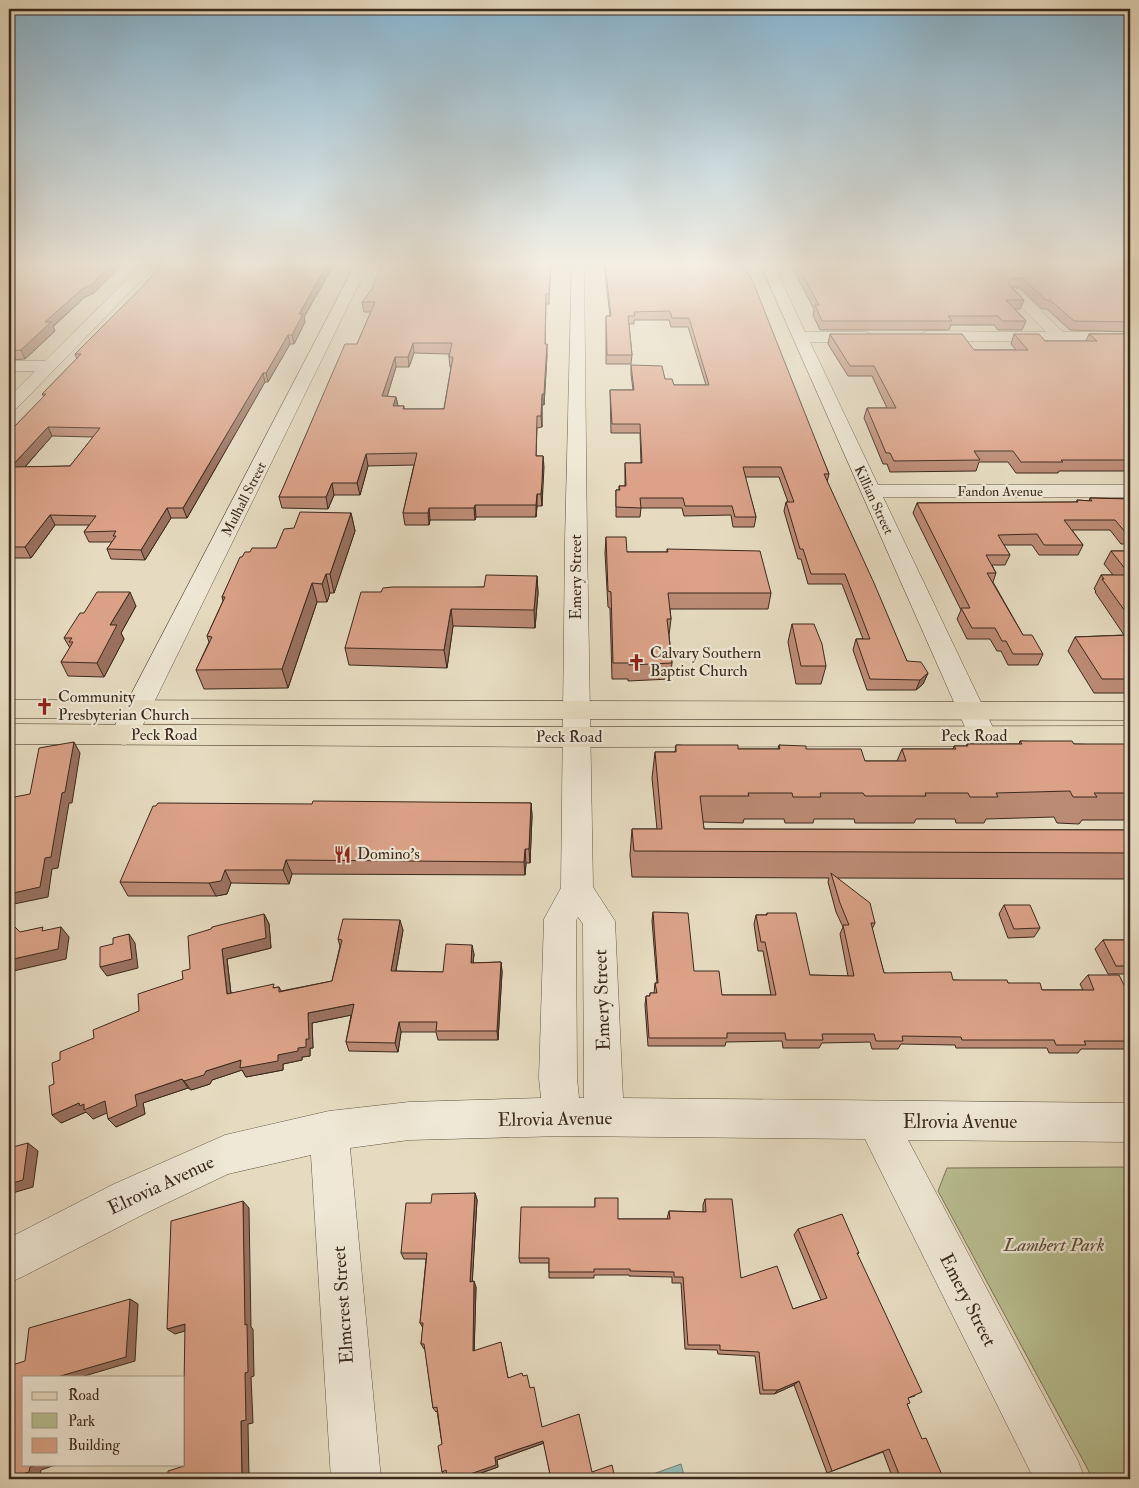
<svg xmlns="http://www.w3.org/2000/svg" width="1139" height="1488" viewBox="0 0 1139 1488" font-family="'IM FELL Double Pica',serif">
<rect width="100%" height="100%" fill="#e6dbc0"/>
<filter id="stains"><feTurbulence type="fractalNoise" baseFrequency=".004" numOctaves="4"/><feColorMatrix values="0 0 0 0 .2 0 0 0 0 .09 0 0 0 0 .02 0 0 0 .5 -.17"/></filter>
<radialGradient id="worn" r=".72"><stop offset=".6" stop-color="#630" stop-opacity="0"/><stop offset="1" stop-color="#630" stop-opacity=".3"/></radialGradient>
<path fill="#b8bf91" stroke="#7a7456" d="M1130 1167V1479H1093L938 1191 947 1168Z"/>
<path fill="#96bbb3" stroke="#728177" d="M681 1464 685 1479H639Z"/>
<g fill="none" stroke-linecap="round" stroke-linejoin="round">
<defs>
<g id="minor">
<path d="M144 263H158L15 410 9 411V397L35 371H9V361H45Z"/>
<path d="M356 263H369L138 735 134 742 124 745 114 742 110 735Z"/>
<path d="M572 263H584L587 541 593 887 615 921 623 1098 1130 1103V1142L908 1140 1078 1461 1085 1479H1034L865 1139 562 1136 409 1140 350 1148 381 1479H331L311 1155 228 1174 144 1214 24 1276 9 1283V1238L114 1184 225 1135 329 1111 409 1102 541 1098 539 1078 544 919 561 888 565 541ZM578 917 583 924 584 1098H579L577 1078 576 920Z"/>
<path d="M760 263H773L805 332H866L871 334 874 337 871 340 866 342H810L878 485H1130V497H883L997 736 993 743 983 746 973 743 969 736Z"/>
<path d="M1014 288 1019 289 1063 332H1130V341H927L922 339 919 336 922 333 927 331 1046 332 1009 295 1007 292 1009 289Z"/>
</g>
<g id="major">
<path d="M9 700 1130 702V720L9 718Z"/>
<path d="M9 724 576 727 1130 726V746L576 747 9 744Z"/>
</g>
</defs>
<use href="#minor" stroke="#665645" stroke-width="1"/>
<use href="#major" stroke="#3b291c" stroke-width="1"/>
<use href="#minor" fill="#efe8d6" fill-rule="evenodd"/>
<use href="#major" fill="#e6dbc0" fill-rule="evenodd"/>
</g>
<g fill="#bc8b75" stroke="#3b291c" fill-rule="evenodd">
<path d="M9 263 94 293 85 297 53 327 55 331 25 359 9 360Z"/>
<path d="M163 263H338L336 266H333L304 317 305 322 294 344H290L268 382H265L187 518H171L145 560 111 559 107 549 112 542H89L84 532 89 525H55L31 558H9V431H10L44 397 42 394 77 359 75 354 145 284ZM52 436 93 437 70 466 25 467Z"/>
<path d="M551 263 549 304H546L545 344 547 355 544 405H542V427L537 428 536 456H543L542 495V506H537L536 517H476L475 520H430L429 525H405L403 513 414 465 368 466 360 495H334L328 509 282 508 279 497 357 344 371 312H364L362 302ZM414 353 449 354V357L450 367H451L444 409H404V406H398L396 397 387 396 396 367H409Z"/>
<path d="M604 263H742L829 474 827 482 907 661 928 673 923 684 916 690H867L853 650 856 639H863L842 584H808L801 559H798L784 511 786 502H788L779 477H745L756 517 754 527H733L731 515 684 516 682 508H641L640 517H616V490H619V486H625V463H641L640 433H611L610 390H633L631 374V365L665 379 674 385H706L688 327H671L669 320H634V324H629L632 355 631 364H606V316H610Z"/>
<path d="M790 263H1130V332L1070 330 1047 309H1042L1019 287H1012L1024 300 1020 309H1015L1026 321 1022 330H998L994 325H951L949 330H820L813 315 814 309Z"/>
<path d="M830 334 974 350H1016L1011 344 1014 334 1045 341H1086L1089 334H1130V471H1059L1058 473H1016L1008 462H979L976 471 890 472 887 464H883L864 418 867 408H887L872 376H848L828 344Z"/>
<path d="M1090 498 1130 499V544H1121L1110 530H1072L1083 545 1078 555H1039L1032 545H1004L1010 555 1005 565H992L996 573 993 582 1023 635 1043 654 1038 665H1008L1001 651H997L990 639H967L957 619 961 610 913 513 917 503 1076 502 1077 500 1089 501Z"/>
<path d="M351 513 355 531 334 593H330L327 602H317L288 688 204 689 196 670 209 642 207 636 223 601 222 597 242 557 250 552 276 548 294 528Z"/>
<path d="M606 537 627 552H667V549L771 593 768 609H670L671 619 669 635 672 663 670 679 628 681V679H612L610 608 608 607 605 553Z"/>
<path d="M1111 551H1130V683L1124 693H1094L1068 651 1075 637 1124 635 1095 592 1096 591 1094 589 1101 575H1113L1104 564Z"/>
<path d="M537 576 538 593 535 628 453 626 447 668 349 665 345 648 381 592 484 587Z"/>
<path d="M136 606 121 633 124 639 104 677 68 676 61 662 70 648 64 638 84 613Z"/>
<path d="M792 624 826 666 821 684H796L788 642Z"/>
<path d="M1020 741 1074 744 1130 746V820H1082L1079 824 1057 823 1054 817 986 819 984 823H956L955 819H916L914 823H855L854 819H814L813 823H785L784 819H744L743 823 703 822 704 829 1130 830V879L838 878 875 923 872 929 884 973 953 980 1008 983 1042 990H1083L1080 984 1088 975 1130 997V1044H1129L1124 1049H1081L1078 1053H1049L1047 1048H956L955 1045 901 1044 898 1049H872L870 1042 822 1043 819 1048H783L782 1041 726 1042 725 1046H648L645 1005 646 996H650V993H654L655 983H657L652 921 653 912 694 971 722 995H771L763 951H758L754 924 756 915H766L767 913 810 975 848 976 840 934 843 927 836 912 828 882 829 878 632 877 630 855 632 829H657L652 778 655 752H675L676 745 738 749H778L779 745 806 749 865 761H897L902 749H953L954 746H966L967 744H1019Z"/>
<path d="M531 803 532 816 530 863H526L525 875 292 874 289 884 231 883 227 894 216 896H128L120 882 312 804Z"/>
<path d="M1004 905 1040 928 1034 937 1008 938 999 914Z"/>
<path d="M264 914 269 924 271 948 227 959 231 993 279 987 281 991 332 981 340 946 338 939 403 930 396 971 443 972 474 954 473 963 501 962 502 972 498 1040H438L436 1032H401L398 1052 349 1051 346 1042 351 1015 312 1023 313 1048H310V1056L302 1057V1060L283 1064V1070L246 1077 242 1070 212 1080 210 1084 191 1090 188 1088 143 1103 145 1114 116 1127 107 1112 93 1119 86 1112 61 1123 54 1084 60 1060 139 1011 183 979 190 969Z"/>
<path d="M1103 940H1130V974H1108L1095 949Z"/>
<path d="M475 1193 477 1200 472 1282 476 1287 474 1351 502 1347 508 1378 523 1376 530 1388 542 1427 592 1472 615 1479H551L544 1443 497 1460 498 1467 464 1479H448L447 1474 445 1475 442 1472V1444L437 1411 436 1412 433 1408 425 1349H424L421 1344 423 1328 420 1323 426 1259H404L401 1253 431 1203Z"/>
<path d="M595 1198 618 1219H667L669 1211 703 1212V1205L705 1199 741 1278 793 1309 821 1300 794 1235 798 1229 859 1253 857 1255 915 1396 908 1398 907 1404 931 1479H893L883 1452 827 1473 794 1385 774 1394H760L755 1356 718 1354 717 1350 685 1349 681 1283H672V1277L629 1276V1275H594V1278H549V1263H520L519 1258 595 1207Z"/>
</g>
<g fill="#99715f" stroke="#3b291c">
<path d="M114 263H124L94 293 85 297 53 326 55 331 25 359 21 350 45 322 82 289Z"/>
<path d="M328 263H332L333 266 304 317 305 322 294 344 292 335 299 314Z"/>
<path d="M288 335 290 344 268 382 266 373Z"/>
<path d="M413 343 414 353 409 367 408 357Z"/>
<path d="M547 344V355L544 405V394Z"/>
<path d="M395 357 396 367 384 407 382 396Z"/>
<path d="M263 373 265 382 187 518 183 508Z"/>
<path d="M542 394V427L541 416Z"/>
<path d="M396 397 398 408 393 406Z"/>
<path d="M48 427 52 436 16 477 11 467Z"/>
<path d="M366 454 368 466 360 495 357 483Z"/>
<path d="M543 456 544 467 542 506 541 494Z"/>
<path d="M332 483 334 495 328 509 326 497Z"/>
<path d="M537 494V506L536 517V505Z"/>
<path d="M475 505 476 517 475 520 474 508Z"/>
<path d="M167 508 171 518 145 560 141 550Z"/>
<path d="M429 508 430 520 429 525 428 513Z"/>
<path d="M351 513 355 531 334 593 330 574Z"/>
<path d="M50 515 55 525 31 558 25 547Z"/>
<path d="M326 574 330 593 327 602 322 584Z"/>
<path d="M537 576 538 593 535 628 534 610Z"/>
<path d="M312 583 317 602 288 688 282 669Z"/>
<path d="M130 592 136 606 121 633 124 639 104 677 97 663 110 625Z"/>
<path d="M451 609 453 626 447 668 444 650Z"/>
<path d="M1130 668V676L1127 670Z"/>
<path d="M928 673 923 684 916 690 920 680Z"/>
<path d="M74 742 80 753 72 803H69L58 868 52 869 48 897 9 905V894L45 858Z"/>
<path d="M531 803 532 816 530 863 529 849Z"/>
<path d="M525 849 526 863 525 875 524 862Z"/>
<path d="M286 860 292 874 289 884 283 870Z"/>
<path d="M225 870 231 883 227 894 216 896 209 883Z"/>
<path d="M264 914 269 924 271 948 227 959 232 1003 227 994 222 949Z"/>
<path d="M400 920 403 930 394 981 391 971Z"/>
<path d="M61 927 69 937 66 959 9 972V960Z"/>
<path d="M129 934 135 943 138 968 107 976 100 967Z"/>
<path d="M472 945 474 954 472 972 471 963Z"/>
<path d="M501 962 502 972 498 1040 497 1031Z"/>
<path d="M354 1004 357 1014 312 1023 313 1048H310V1056L302 1057V1060L283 1064V1070L246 1077 242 1070 212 1080 210 1084 191 1090 184 1081 206 1071 241 1060 278 1055 298 1048 306 1039 308 1013Z"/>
<path d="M399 1022 401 1032 398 1052 395 1043Z"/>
<path d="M182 1079 188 1088 143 1103 145 1114 116 1127 108 1119 135 1095Z"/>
<path d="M105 1101 114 1110 93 1119 86 1112 61 1123 52 1115 79 1103Z"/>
<path d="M28 1143 38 1151 33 1187 9 1194V1184Z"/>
<path d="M475 1193 477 1200 472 1287 470 1282Z"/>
<path d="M243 1201 249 1208 251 1327 253 1329 254 1376 251 1377 253 1423 248 1424 249 1479H242L241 1421 245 1373Z"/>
<path d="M474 1281 476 1287 474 1356 473 1351Z"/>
<path d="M130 1299 138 1304 135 1361 81 1377H57Z"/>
<path d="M185 1324 192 1329 175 1334 167 1329Z"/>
<path d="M799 1381 794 1385 774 1394 778 1390Z"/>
<path d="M543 1441 544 1443 497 1460 498 1467 464 1479H456L495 1457Z"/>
<path d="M40 1464H58L41 1470 40 1474 24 1479H9V1478L30 1467Z"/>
</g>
<g fill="#dba288" stroke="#3b291c" fill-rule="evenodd">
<path d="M9 263H114L91 285 82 289 45 322H51L21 350 9 351Z"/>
<path d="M163 263H328L299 314H303L292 335H288L266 373H263L183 508H167L141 550 107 549 116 536H113L116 531 84 532 96 516 50 515 25 547H9V431H10L46 394H42L81 354H75L145 284ZM48 427 100 428 70 466 11 467Z"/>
<path d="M382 263H551L549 294H546L545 344H547L544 394H542L541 416H537L536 456H543L542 483 541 494H537L536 505H475L474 508H429L428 513H403L417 453 366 454 357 483H332L326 497H279L345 344H357L375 302H362L372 289ZM413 343H452L449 357H453L444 409H403L404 406H393L396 397 382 396 395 357H408Z"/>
<path d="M605 263H742L753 282 829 474H824L874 583 907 661 921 662 928 673 920 680 870 679 856 639H870L845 574H811L803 549H800L786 502H794L781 467H743L756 517H735L732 506H685L683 498H640L641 508 616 507V490H620L619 486H626L625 463H642L640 424H612L610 390H634L631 365 662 366 665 379H672L674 385H709L689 318H672L670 311 634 312 635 316H628L632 355H607L606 316H611Z"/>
<path d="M796 263H1130V322L1074 321 1050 300H1046L1022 278H1012L1008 284 1024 300H1006L1026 321H1002L998 316H948L952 321H822L815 305H819Z"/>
<path d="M830 334H962L974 350H1028L1014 334H1039L1045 341H1097L1089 334H1130V460H1061L1063 462H1021L1013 451H974L980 460 894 461 890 453H886L867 408H896L874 366H850Z"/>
<path d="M1090 498 1130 499V533H1126L1115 520H1064L1083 545H1044L1037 534 998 535 1010 555H986L996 573H987L1023 635H1032L1043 654H1013L1006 641H1002L995 628H972L961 608H970L917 503 1078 502 1077 500 1092 501Z"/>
<path d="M300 512 351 513 330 574H326L322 584 312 583 282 669 196 670 212 637 207 636 225 597H222L240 557H242L245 552H250L252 548H276L284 529 294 528Z"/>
<path d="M606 537H626L627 552H668L667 549 760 551 771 593H668L671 619H667L672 663 629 665V663H613L611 592 608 591Z"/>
<path d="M1111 551H1130V575Z"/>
<path d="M486 575 537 576 534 610 451 609 444 650 345 648 361 592H381L383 588 393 587H484Z"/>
<path d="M1101 575H1130V618L1102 579H1104Z"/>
<path d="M97 592H130L110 625H117L97 663 61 662 73 642H69L72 638H64L80 613H84Z"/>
<path d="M792 624H814L822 644 826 666H801Z"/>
<path d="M1130 635V668L1127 670 1130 675V679H1102L1075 637Z"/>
<path d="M1020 741H1072L1074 744H1128L1130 746V793H1094L1097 797H1073L1070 791 996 793 998 797H970L968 793H925L926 796H865L863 793H820L821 797H793L792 793H748L749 796H700L704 829 1130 830V853L634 851 632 829H662L655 752H676V745H738V749H780L779 745 806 746V749H861L865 761H906L902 749H956L954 746H968L967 744H1022Z"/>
<path d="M74 742 65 792 62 793 51 857 45 858 40 887 9 894V798L30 794 39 748Z"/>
<path d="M313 801 531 803 529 849H525L524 862 286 860 283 870H225L221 881 209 883 120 882 153 806H156L158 803 312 804Z"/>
<path d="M831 873 870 903 875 923H871L884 973 951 972 953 980H1007L1008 983H1040L1042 990H1094L1088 975H1119L1130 997V1036H1129L1130 1038V1041H1084L1086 1045H1056L1054 1040H962L961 1037 902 1036 903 1041H876L874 1034H822L823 1040H786L785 1033H727V1038H649L646 996H650V993H657L655 983H658L653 912 688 913 694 971H719L722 995H776L765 942H761L756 915H767V913H796L810 975 854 976 843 925H849L840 903Z"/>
<path d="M1004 905H1030L1040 928 1014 929Z"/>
<path d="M264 914 266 938 222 949 227 994 274 984 273 988 279 987V992L332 981 342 940 338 939 343 919 400 920 391 971 443 972 446 944 472 945 471 963 501 962 497 1031H436L437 1022H399L395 1043 346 1042 354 1004 308 1013 309 1039H306V1047L298 1048V1051L278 1055V1061L240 1068 241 1060 206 1071 204 1075 184 1081 182 1079 135 1095 137 1106 108 1119 105 1101 84 1110V1104L80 1106 79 1103 52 1115 49 1086 54 1084 52 1063 60 1060V1052L94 1038 93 1030 139 1011 138 994 183 979 182 971 190 969 188 936 211 929 212 927Z"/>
<path d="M9 921 20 932 43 927 42 931 61 927 58 949 9 960Z"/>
<path d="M129 934 132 959 100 967V947L113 944V938Z"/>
<path d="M1103 940H1130V966H1116Z"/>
<path d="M28 1143 23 1180 9 1184V1148Z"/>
<path d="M475 1193 470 1282 474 1281 473 1351 501 1342 508 1378 522 1373 523 1376 527 1375 530 1388 534 1387 542 1427 579 1414 592 1472 612 1465 615 1479H551L543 1441 495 1457 496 1465 456 1479H448L446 1470 442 1472 438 1446 442 1444 437 1407 433 1408 424 1344H421L423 1323H420L427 1253H401L406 1203H431L432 1194Z"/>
<path d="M595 1198H618V1219H670L669 1211 706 1212 705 1199H732L741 1278 777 1266 793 1309 827 1298 798 1229 842 1214 859 1253H857L922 1392 908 1398 910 1403 907 1404 922 1439 926 1438 942 1475 931 1479H901L889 1449 832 1471 799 1381 778 1390H763L759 1352 720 1350V1345H688L683 1277H674V1272L630 1271V1269H594V1272H549V1258H519L521 1207H595Z"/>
<path d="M243 1201 245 1325 247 1324 248 1372 245 1373 246 1420 241 1421 242 1479H168V1471L184 1466V1387L185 1324 167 1329 171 1221Z"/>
<path d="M130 1299 126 1357 57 1377H24V1464H40L30 1467 29 1472 9 1478V1366L25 1361 29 1328Z"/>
</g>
<linearGradient id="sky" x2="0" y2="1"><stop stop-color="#87b7d3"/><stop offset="0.56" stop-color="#f4efe3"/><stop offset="1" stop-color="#f4efe3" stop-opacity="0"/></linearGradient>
<rect width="1139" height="472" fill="url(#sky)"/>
<defs>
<symbol id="church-bare" viewBox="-9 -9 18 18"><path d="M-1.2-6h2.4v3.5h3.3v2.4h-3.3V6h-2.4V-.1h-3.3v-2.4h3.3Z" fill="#8f2418" stroke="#efe8d6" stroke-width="2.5" paint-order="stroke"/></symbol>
<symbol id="restaurant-bare" viewBox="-9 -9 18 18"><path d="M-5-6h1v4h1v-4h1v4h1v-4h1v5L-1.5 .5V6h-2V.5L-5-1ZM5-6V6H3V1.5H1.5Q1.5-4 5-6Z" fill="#8f2418" stroke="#efe8d6" stroke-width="2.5" paint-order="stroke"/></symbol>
</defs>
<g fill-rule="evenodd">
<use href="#church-bare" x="624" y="650" width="25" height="25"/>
<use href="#church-bare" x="32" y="694" width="25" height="25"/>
<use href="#restaurant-bare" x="330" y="842" width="25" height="25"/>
</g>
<g text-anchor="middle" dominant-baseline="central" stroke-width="4.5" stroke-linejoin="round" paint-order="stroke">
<g font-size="14" fill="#3b291c" stroke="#efe8d6">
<text x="1000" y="491">Fandon Avenue</text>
<text transform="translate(244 499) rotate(-63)">Mulhall Street</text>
<text transform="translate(874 500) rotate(65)">Killian Street</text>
</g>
<g font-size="16" fill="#3b291c" stroke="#efe8d6">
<text transform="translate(576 577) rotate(-90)">Emery Street</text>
<text x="164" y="735">Peck Road</text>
<text x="974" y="736">Peck Road</text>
<text x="569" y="737">Peck Road</text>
</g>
<g font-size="16" fill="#3b291c" stroke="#efe8d6" text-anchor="start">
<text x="650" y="653">Calvary Southern<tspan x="650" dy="18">Baptist Church</tspan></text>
<text x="58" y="697">Community<tspan x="58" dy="18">Presbyterian Church</tspan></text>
<text x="357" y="854">Domino's</text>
</g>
<g font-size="19" fill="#3b291c" stroke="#efe8d6">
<text transform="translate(602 1000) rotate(-92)">Emery Street</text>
<text transform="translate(555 1119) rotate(-1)">Elrovia Avenue</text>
<text x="960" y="1122">Elrovia Avenue</text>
<text transform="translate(161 1185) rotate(-25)">Elrovia Avenue</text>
<text transform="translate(968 1300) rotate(63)">Emery Street</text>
<text transform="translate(343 1305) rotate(-94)">Elmcrest Street</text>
</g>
<g font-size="19" font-style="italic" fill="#5a4e39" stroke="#efe8d6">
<text x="1054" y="1245">Lambert Park</text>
</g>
</g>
<rect width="1139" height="1488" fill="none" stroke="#e6dbc0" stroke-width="30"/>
<rect x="10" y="10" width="1119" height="1468" fill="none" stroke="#3b291c" stroke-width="2.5"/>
<rect x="15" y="15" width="1109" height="1458" fill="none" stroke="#3b291c"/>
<rect x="22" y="1376" width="162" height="90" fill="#efe8d6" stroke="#a79c8c"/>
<rect x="32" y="1392" width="25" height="8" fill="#e6dbc0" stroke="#a79c8c"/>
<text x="68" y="1400" font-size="15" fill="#3b291c">Road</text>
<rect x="32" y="1413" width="25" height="15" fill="#b8bf91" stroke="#a79c8c"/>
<text x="68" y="1426" font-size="15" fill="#3b291c">Park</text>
<rect x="32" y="1438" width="25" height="15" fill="#dba288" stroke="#a79c8c"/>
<text x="68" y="1450" font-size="15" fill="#3b291c">Building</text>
<rect width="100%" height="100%" filter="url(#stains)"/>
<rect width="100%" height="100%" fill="url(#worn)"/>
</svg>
